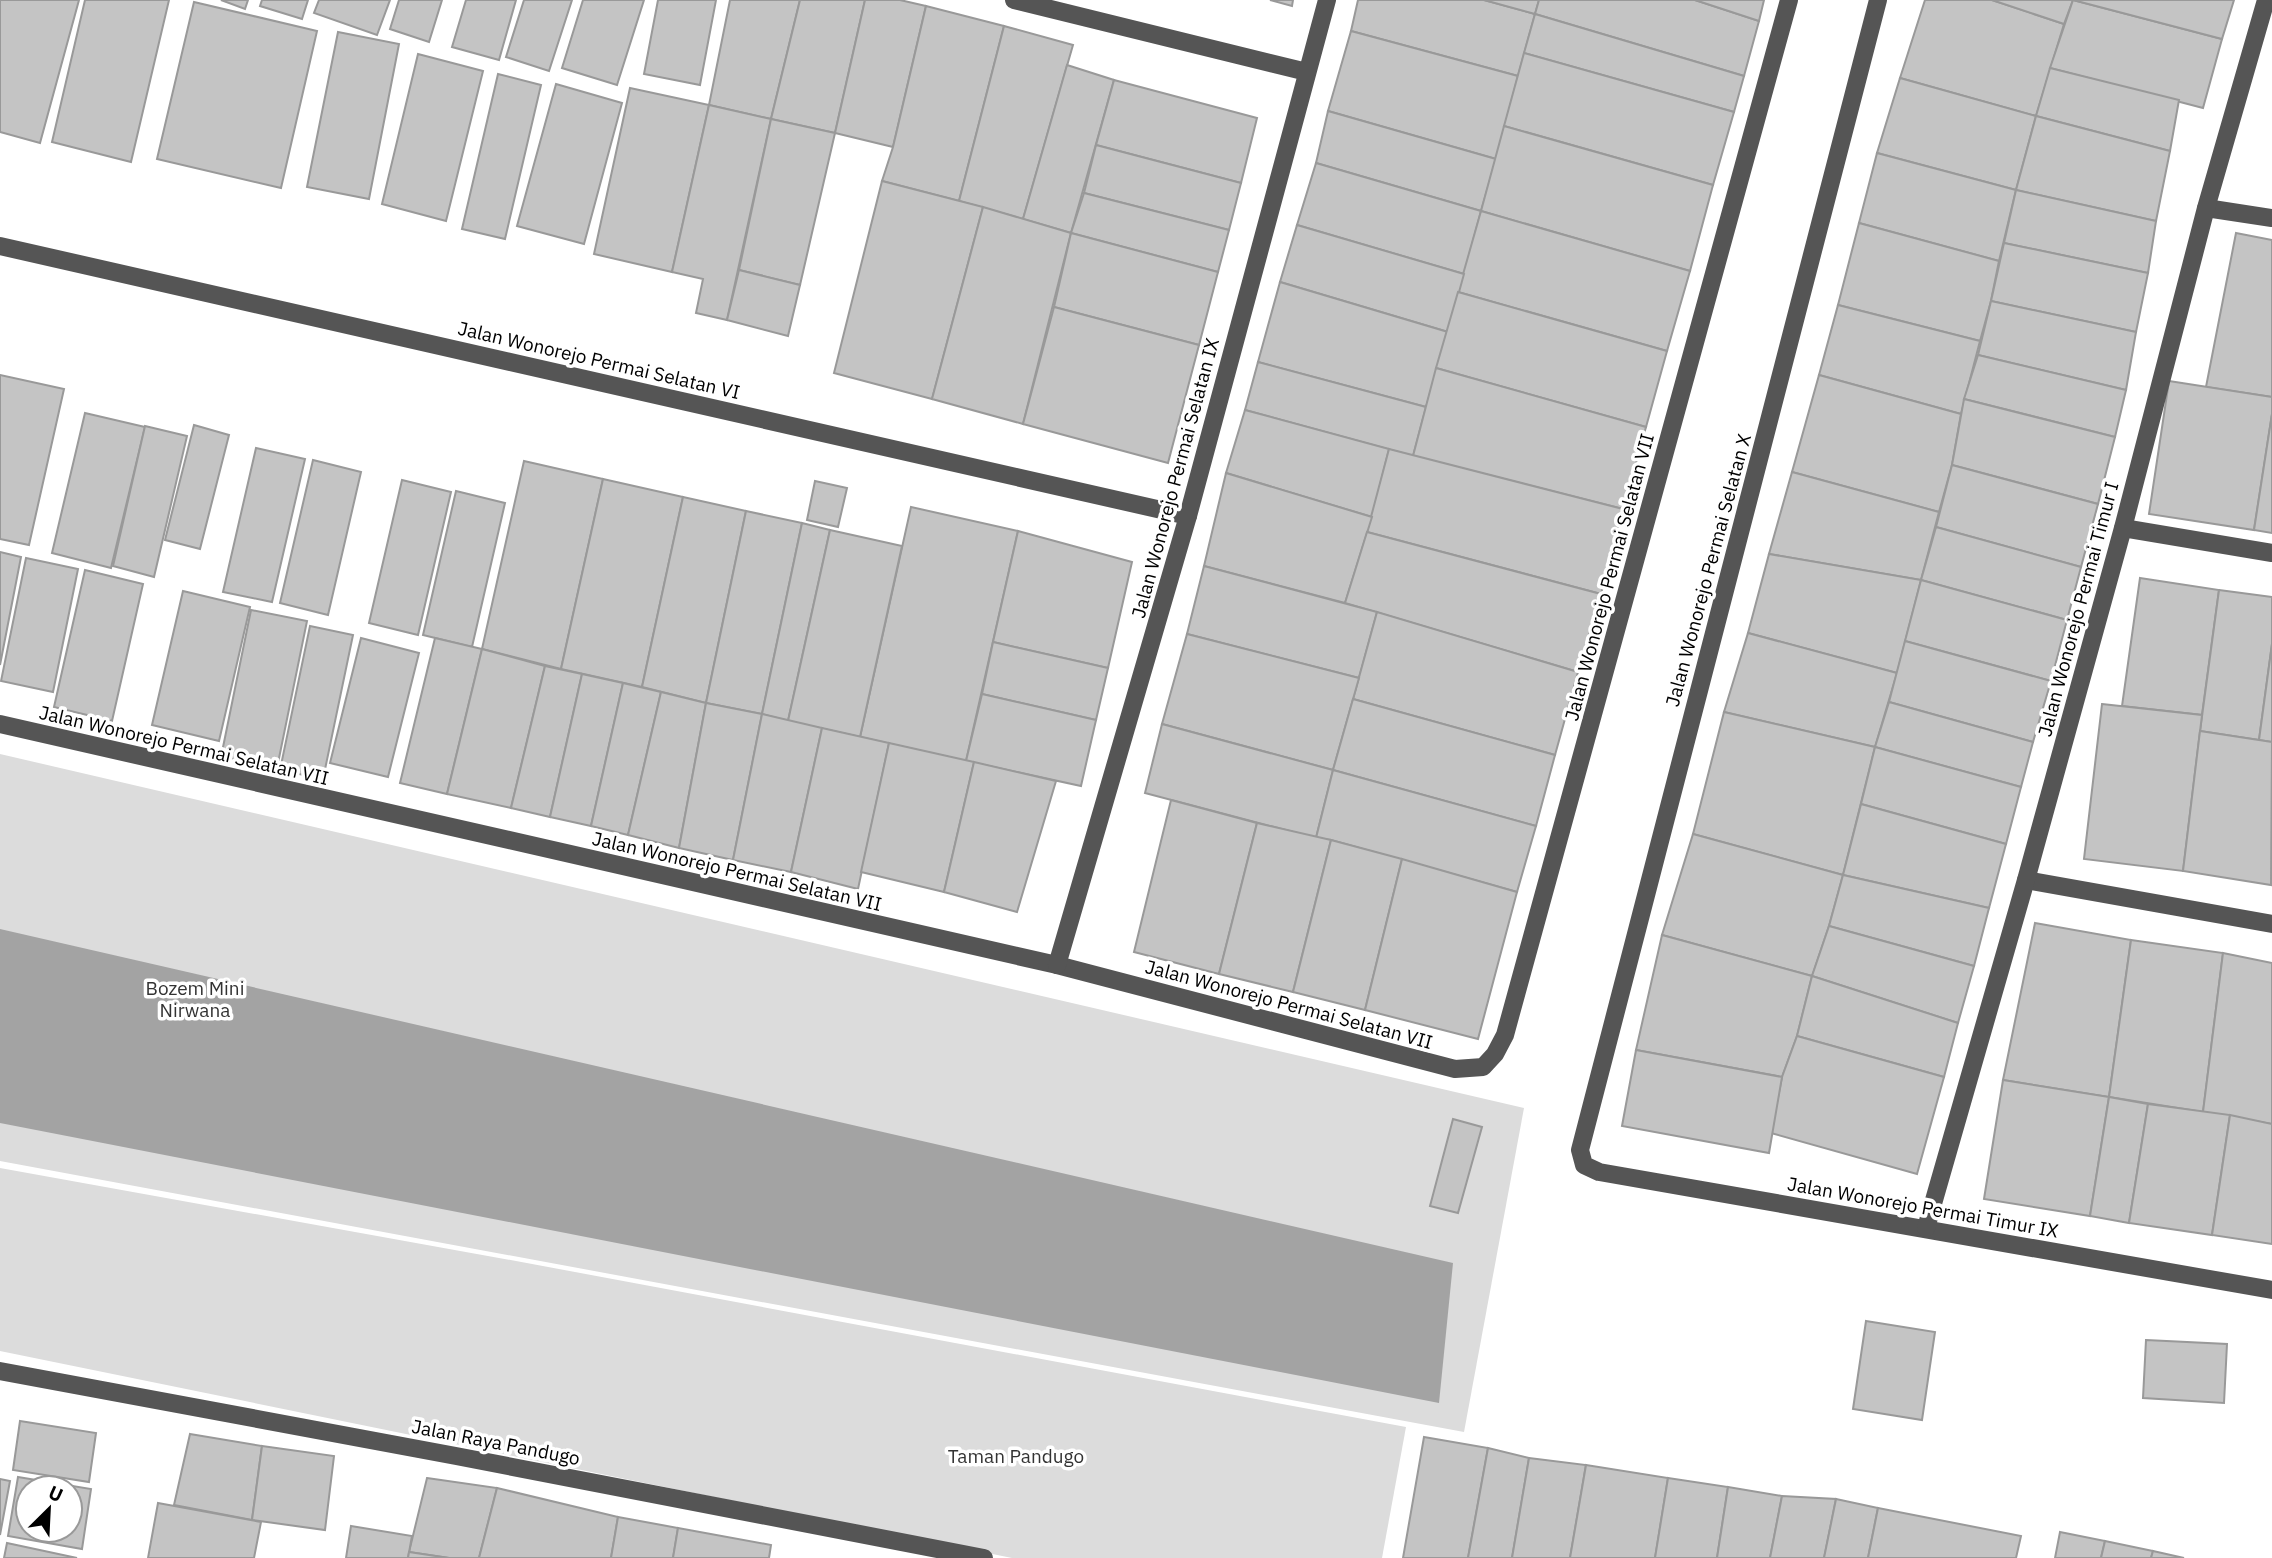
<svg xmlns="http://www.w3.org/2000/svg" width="2272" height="1558" viewBox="0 0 2272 1558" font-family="'IBM Plex Sans',sans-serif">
<rect width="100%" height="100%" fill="#fff"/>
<g fill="#dcdcdc">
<path d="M0 754 1524 1108 1464 1432 0 1161Z"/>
<path d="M0 1168 516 1261 1406 1427 1382 1558H1012L0 1351Z"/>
</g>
<path fill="#a3a3a3" d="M0 929 1453 1263 1439 1403 0 1123Z"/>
<g fill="#c4c4c4" stroke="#999" stroke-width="2" fill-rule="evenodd">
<path d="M0 0H79L40 143 0 132Z"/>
<path d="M85 0H169L131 162 52 142Z"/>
<path d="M221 0H248L245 9Z"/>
<path d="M262 0H308L302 19 260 6Z"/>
<path d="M319 0H390L377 35 314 13Z"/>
<path d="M399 0H442L429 42 390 29Z"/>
<path d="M466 0H516L499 60 452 47Z"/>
<path d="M524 0H572L549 71 506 57Z"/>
<path d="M583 0H644L617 85 562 68Z"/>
<path d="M658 0H716L700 85 644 74Z"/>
<path d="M730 0H800L771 119 709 105Z"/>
<path d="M800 0H865L835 133 771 119Z"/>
<path d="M865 0H900L926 6 893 147 835 133Z"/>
<path d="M1270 0H1293L1292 6Z"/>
<path d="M1358 0H1484L1535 14 1518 76 1351 31Z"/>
<path d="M1484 0H1539L1535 14Z"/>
<path d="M1539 0H1695L1759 21 1744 76 1535 14Z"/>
<path d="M1695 0H1764L1759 21Z"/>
<path d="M1925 0H1992L2064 24 2036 116 1900 78Z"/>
<path d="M1992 0H2073L2064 24Z"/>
<path d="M2073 0 2222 39 2203 108 2050 68Z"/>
<path d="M2073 0H2234L2222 39Z"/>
<path d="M194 2 317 31 281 188 157 159Z"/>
<path d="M926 6 1004 26 959 201 882 181 893 147Z"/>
<path d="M1535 14 1744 76 1734 112 1524 53Z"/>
<path d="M1004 26 1073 45 1023 219 959 201Z"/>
<path d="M1351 31 1518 76 1496 159 1328 111Z"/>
<path d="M338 32 399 44 369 199 307 187Z"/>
<path d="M1524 53 1734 112 1713 185 1504 126Z"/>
<path d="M418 54 483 71 446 221 382 204Z"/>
<path d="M1067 65 1114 80 1071 233 1023 219Z"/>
<path d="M2050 68 2179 100 2170 151 2036 116Z"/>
<path d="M498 74 541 85 505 239 462 229Z"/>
<path d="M1900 78 2036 116 2016 190 1877 153Z"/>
<path d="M1114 80 1257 118 1241 183 1096 145Z"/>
<path d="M556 84 622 103 584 244 517 226Z"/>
<path d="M630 88 709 105 672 272 594 254Z"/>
<path d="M709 105 771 119 727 320 696 313 703 279 672 272Z"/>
<path d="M1328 111 1496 159 1481 211 1316 163Z"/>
<path d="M2036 116 2170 151 2156 221 2016 190Z"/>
<path d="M771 119 835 133 800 285 739 270Z"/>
<path d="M1504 126 1713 185 1690 271 1481 211Z"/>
<path d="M1096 145 1241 183 1229 230 1084 193Z"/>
<path d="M1877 153 2016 190 1999 261 1859 223Z"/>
<path d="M1316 163 1481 211 1464 274 1297 225Z"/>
<path d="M882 181 983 207 932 399 834 373Z"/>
<path d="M2016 190 2156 221 2148 273 2004 243Z"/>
<path d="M1084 193 1229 230 1218 272 1071 233Z"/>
<path d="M983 207 1071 233 1023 424 932 399Z"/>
<path d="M1481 211 1690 271 1667 351 1458 292Z"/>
<path d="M1859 223 1999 261 1991 301 1980 341 1838 305Z"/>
<path d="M1297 225 1464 274 1448 332 1280 282Z"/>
<path d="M1071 233 1218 272 1199 345 1054 307Z"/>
<path d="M2236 233 2272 240V397L2206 387Z"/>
<path d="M2004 243 2148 273 2136 332 1991 301Z"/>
<path d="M739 270 800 285 788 336 727 320Z"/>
<path d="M1280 282 1448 332 1426 407 1258 362Z"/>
<path d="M1458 292 1667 351 1646 427 1436 368Z"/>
<path d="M1991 301 2136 332 2126 390 1978 355Z"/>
<path d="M1838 305 1980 341 1961 414 1819 375Z"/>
<path d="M1054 307 1199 345 1168 463 1023 424Z"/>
<path d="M1978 355 2126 390 2115 437 1964 399Z"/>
<path d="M1258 362 1426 407 1413 456 1245 410Z"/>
<path d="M1436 368 1646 427 1623 509 1413 456Z"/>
<path d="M0 375 64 389 29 545 0 539Z"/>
<path d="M1819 375 1961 414 1952 465 1939 512 1792 472Z"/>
<path d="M2169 381 2272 397V414L2254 530 2149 514Z"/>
<path d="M1964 399 2115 437 2098 504 1952 465Z"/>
<path d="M1245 410 1389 449 1372 517 1226 473Z"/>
<path d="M85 413 145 427 111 568 52 553Z"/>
<path d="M2272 414V533L2254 530Z"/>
<path d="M194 425 229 435 200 549 165 540Z"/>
<path d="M145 426 187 436 154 577 113 566Z"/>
<path d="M256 448 305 459 272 602 223 592Z"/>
<path d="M1389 449 1623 509 1601 594 1367 532Z"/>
<path d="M313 460 361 472 328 615 280 603Z"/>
<path d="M524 461 603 479 561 669 482 649Z"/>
<path d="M1952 465 2098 504 2081 567 1936 527Z"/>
<path d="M1792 472 1939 512 1921 580 1769 554Z"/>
<path d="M1226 473 1372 517 1345 603 1204 566Z"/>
<path d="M603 479 683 497 642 687 561 669Z"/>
<path d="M402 480 451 492 418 635 369 623Z"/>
<path d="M815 481 847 488 838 527 807 520Z"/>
<path d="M456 491 505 503 472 647 423 635Z"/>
<path d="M683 497 746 511 706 703 642 687Z"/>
<path d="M911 507 1018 531 966 761 860 737Z"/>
<path d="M746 511 802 523 762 714 706 703Z"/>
<path d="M802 523 830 530 788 721 762 714Z"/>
<path d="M1936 527 2081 567 2067 620 1921 580Z"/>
<path d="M830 530 902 546 860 737 788 721Z"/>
<path d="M1018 531 1132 562 1108 668 993 642Z"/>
<path d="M1367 532 1601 594 1578 672 1345 603Z"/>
<path d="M0 552 21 557 0 665Z"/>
<path d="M1769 554 1921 580 1897 673 1748 633Z"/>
<path d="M26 558 78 569 53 692 1 681Z"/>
<path d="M1204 566 1377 612 1359 678 1187 634Z"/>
<path d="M85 570 143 584 112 721 54 707Z"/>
<path d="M2140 578 2219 590 2202 715 2122 706Z"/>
<path d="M1921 580 2067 620 2051 681 1905 641Z"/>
<path d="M2219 590 2272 597V644L2259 740 2200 731Z"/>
<path d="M183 591 250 607 219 741 152 725Z"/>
<path d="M251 610 307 621 277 768 221 757Z"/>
<path d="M1377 612 1578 672 1555 755 1353 699Z"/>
<path d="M310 626 353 635 323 779 280 770Z"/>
<path d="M1748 633 1897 673 1875 747 1724 712Z"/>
<path d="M1187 634 1359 678 1333 770 1162 724Z"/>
<path d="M361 638 419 653 388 777 330 763Z"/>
<path d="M435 638 482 649 447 794 400 783Z"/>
<path d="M1905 641 2051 681 2033 742 1889 702Z"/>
<path d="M993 642 1108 668 1096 720 982 694Z"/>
<path d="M2272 644V742L2259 740Z"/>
<path d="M482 649 545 666 511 808 447 794Z"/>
<path d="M545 666 582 674 550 817 511 808Z"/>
<path d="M582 674 623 683 591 826 550 817Z"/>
<path d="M623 683 661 692 628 835 591 826Z"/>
<path d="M661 692 706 703 679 848 628 835Z"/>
<path d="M982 694 1096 720 1081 786 966 761Z"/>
<path d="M1353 699 1555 755 1536 826 1333 770Z"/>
<path d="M1889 702 2033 742 2021 787 1875 747Z"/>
<path d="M706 703 762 714 733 860 679 848Z"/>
<path d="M2102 704 2202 715 2183 871 2084 859Z"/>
<path d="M1724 712 1875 747 1843 875 1693 834Z"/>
<path d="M762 714 822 728 791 872 733 860Z"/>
<path d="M1162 724 1333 770 1316 838 1145 793Z"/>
<path d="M822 728 889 743 858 889 791 872Z"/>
<path d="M2200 731 2272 742 2271 885 2183 871Z"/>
<path d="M889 743 974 762 944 892 861 872Z"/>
<path d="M1875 747 2021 787 2006 844 1861 804Z"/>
<path d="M974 762 1056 781 1017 912 944 892Z"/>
<path d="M1333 770 1536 826 1517 892 1331 840 1316 838Z"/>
<path d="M1171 800 1257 823 1219 974 1134 952Z"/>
<path d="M1861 804 2006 844 1989 908 1843 875Z"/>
<path d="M1257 823 1331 840 1293 992 1219 974Z"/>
<path d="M1693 834 1843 875 1829 926 1812 976 1662 935Z"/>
<path d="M1331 840 1402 859 1365 1010 1293 992Z"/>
<path d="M1402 859 1517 892 1478 1039 1365 1010Z"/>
<path d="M1843 875 1989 908 1974 966 1829 926Z"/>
<path d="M2035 923 2131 940 2109 1097 2003 1080Z"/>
<path d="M1829 926 1974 966 1958 1023 1812 976Z"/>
<path d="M1662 935 1812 976 1797 1036 1782 1077 1636 1050Z"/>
<path d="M2131 940 2223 953 2203 1112 2109 1097Z"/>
<path d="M2223 953 2272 963V1124L2203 1112Z"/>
<path d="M1812 976 1958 1023 1944 1077 1797 1036Z"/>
<path d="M1797 1036 1944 1077 1917 1174 1771 1133 1782 1077Z"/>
<path d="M1636 1050 1782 1077 1769 1153 1622 1126Z"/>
<path d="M2003 1080 2109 1097 2090 1216 1984 1199Z"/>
<path d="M2109 1097 2148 1104 2129 1223 2090 1216Z"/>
<path d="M2148 1104 2230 1115 2212 1235 2129 1223Z"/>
<path d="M2230 1115 2272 1124V1244L2212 1235Z"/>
<path d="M1453 1119 1482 1127 1458 1213 1430 1206Z"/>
<path d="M1866 1321 1935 1332 1922 1420 1853 1409Z"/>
<path d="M2146 1340 2227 1344 2224 1403 2143 1398Z"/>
<path d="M20 1421 96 1433 89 1482 13 1470Z"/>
<path d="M190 1434 262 1446 252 1520 174 1505Z"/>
<path d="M1424 1437 1488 1448 1468 1558H1403Z"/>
<path d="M262 1446 334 1456 325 1530 252 1520Z"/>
<path d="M1488 1448 1529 1458 1512 1558H1468Z"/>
<path d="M1529 1458 1586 1465 1570 1558H1512Z"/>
<path d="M1586 1465 1668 1478 1655 1558H1570Z"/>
<path d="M18 1477 91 1489 82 1549 8 1536ZM28 1488H70V1530H28Z"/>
<path d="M427 1478 497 1488 479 1558H449L409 1552Z"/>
<path d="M1668 1478 1728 1487 1717 1558H1655Z"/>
<path d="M0 1479 10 1481 0 1535Z"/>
<path d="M1728 1487 1782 1496 1770 1558H1717Z"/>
<path d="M497 1488 618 1517 611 1558H479Z"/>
<path d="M1782 1496 1836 1499 1824 1558H1770Z"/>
<path d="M1836 1499 1878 1508 1868 1558H1824Z"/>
<path d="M158 1503 261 1522 254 1558H148Z"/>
<path d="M1878 1508 2021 1536 2016 1558H1868Z"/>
<path d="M618 1517 678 1528 673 1558H611Z"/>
<path d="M351 1526 412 1536 408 1558H346Z"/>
<path d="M678 1528 771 1545 769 1558H673Z"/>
<path d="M2060 1532 2105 1541 2101 1558H2055Z"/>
<path d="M2105 1541 2153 1551 2151 1558H2101Z"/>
<path d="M7 1543 77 1558H4Z"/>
<path d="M2153 1551 2184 1558H2151Z"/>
<path d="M409 1552 449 1558H408Z"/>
</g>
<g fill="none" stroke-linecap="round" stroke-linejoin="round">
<g stroke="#555" stroke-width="18">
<path d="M1014 0 1307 72"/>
<path d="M1878 0 1580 1150 1584 1165 1599 1172 2272 1290"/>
<path d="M2206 208 2272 218"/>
<path d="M0 246 1188 516"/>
<path d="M2123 528 2272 553"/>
<path d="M0 724 1057 965 1455 1069 1483 1067 1495 1054 1505 1035 1789 0"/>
<path d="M2026 880 2272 924"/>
<path d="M1057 965 1188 516 1327 0"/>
<path d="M1926 1228 2026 880 2123 528 2206 208 2266 0"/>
<path d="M0 1371 456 1456 984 1558"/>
</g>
</g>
<g text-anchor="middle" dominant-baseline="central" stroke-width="7" stroke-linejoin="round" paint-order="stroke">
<g font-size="19" fill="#000" stroke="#fff">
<text transform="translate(599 360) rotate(13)">Jalan Wonorejo Permai Selatan VI</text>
<text transform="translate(1175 478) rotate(-75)">Jalan Wonorejo Permai Selatan IX</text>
<text transform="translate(1708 570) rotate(-75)">Jalan Wonorejo Permai Selatan X</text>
<text transform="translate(1609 577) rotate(-75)">Jalan Wonorejo Permai Selatan VII</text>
<text transform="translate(2078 609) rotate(-75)">Jalan Wonorejo Permai Timur I</text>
<text transform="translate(184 745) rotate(13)">Jalan Wonorejo Permai Selatan VII</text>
<text transform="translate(737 871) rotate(13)">Jalan Wonorejo Permai Selatan VII</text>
<text transform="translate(1289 1004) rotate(15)">Jalan Wonorejo Permai Selatan VII</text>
<text transform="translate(1923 1207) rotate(10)">Jalan Wonorejo Permai Timur IX</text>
<text transform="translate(496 1442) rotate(11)">Jalan Raya Pandugo</text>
</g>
<g font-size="19" fill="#333" stroke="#fff">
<text x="195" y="988">Bozem Mini<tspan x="195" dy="22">Nirwana</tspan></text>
<text x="1016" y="1456">Taman Pandugo</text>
</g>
</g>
<g transform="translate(49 1509) rotate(24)"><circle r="33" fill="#ffffff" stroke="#999999" stroke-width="2"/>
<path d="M0-5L12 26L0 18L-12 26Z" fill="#000000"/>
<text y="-10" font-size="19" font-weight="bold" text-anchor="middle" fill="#000000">U</text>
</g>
</svg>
